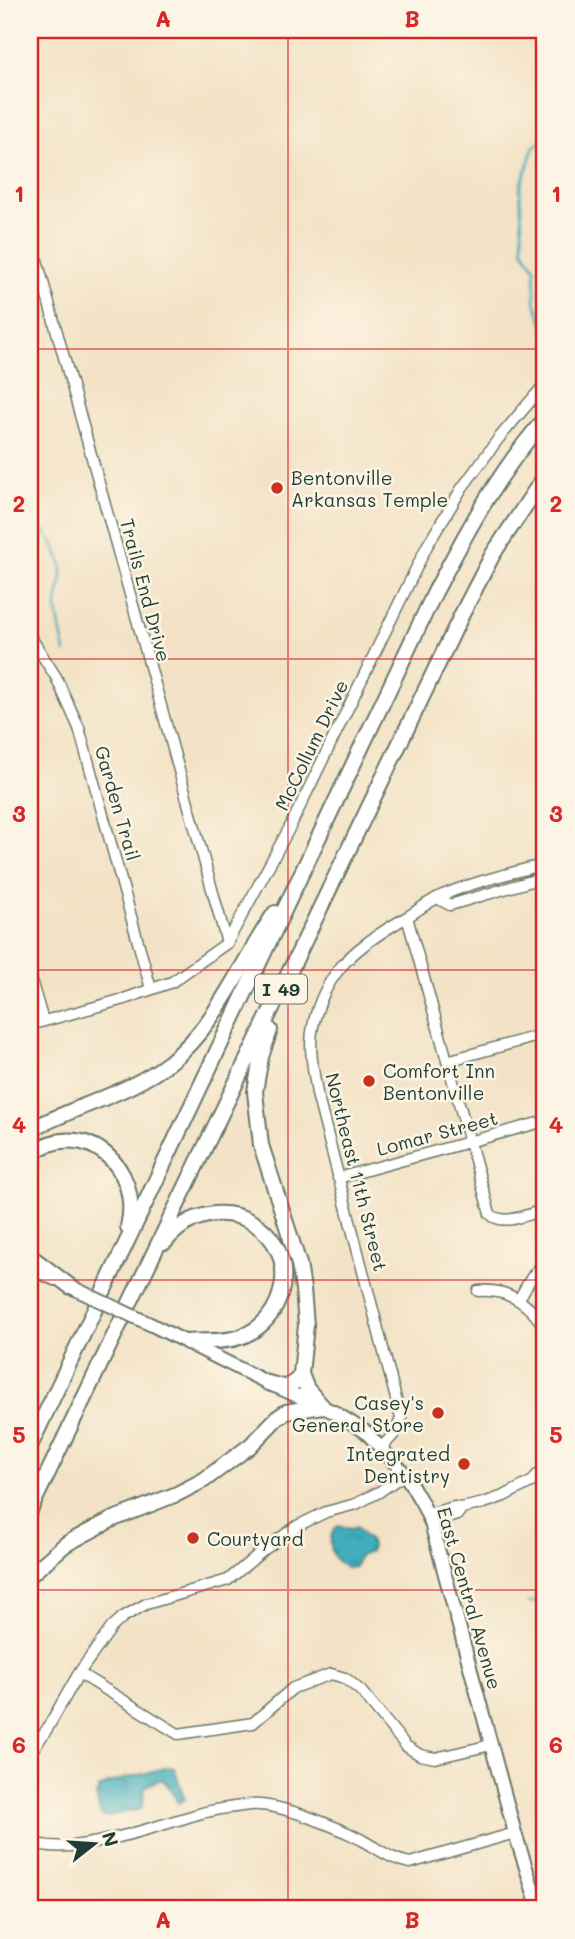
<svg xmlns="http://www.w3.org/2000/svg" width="575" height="1939" viewBox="0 0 575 1939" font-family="Mali,sans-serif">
<defs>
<pattern id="water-ripples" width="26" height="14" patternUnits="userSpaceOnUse" patternTransform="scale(1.75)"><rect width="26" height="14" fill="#3faebc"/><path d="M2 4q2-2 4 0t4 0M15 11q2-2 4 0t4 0" fill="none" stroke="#348f9a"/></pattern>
</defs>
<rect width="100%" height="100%" fill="#fcf5e5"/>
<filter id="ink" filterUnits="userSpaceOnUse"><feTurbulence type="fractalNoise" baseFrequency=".0143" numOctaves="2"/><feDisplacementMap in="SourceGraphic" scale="14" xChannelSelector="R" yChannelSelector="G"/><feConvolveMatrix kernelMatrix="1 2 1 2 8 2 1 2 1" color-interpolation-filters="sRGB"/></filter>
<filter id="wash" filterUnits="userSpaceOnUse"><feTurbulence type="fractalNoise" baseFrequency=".00686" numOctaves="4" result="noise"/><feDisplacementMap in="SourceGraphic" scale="28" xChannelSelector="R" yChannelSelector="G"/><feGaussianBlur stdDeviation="1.57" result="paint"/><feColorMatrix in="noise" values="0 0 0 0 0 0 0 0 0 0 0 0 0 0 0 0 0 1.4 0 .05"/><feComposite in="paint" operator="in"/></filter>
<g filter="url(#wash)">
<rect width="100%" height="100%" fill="#f3e2c5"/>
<g fill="url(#water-ripples)" stroke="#2f7678" stroke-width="2">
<path d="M338 1526 352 1529 357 1527 364 1536 368 1539 372 1547 370 1552 359 1556 355 1567C334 1573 322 1537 338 1526Z"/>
<path d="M168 1767 174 1768 185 1800 178 1803 170 1788 163 1780 156 1781 145 1787C142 1795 145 1802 141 1809L104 1817 100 1813 96 1796 99 1789 109 1783Z"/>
</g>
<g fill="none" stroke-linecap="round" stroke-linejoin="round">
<g stroke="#3faebc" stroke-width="2.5">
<path d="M543 141 534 146 520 189 523 249 535 268V302L545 328"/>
<path d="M30 519C47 529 63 555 62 575 62 587 56 597 57 609 58 623 63 639 65 653"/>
<path d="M528 1603 545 1600"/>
</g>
</g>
</g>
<g filter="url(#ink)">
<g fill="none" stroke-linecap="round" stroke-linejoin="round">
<defs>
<g id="minor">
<path d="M33 246 227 943"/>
<path d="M30 636 56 677 79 728 151 989"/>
<path d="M437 898 450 905 545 877"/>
<path d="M407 917 490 1214C504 1227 529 1214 545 1209"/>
<path d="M30 977 43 1021"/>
<path d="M30 1025 124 999 172 982 227 943 291 825 427 546 462 488 499 438 545 384"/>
<path d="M447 1061 545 1034"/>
<path d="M338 1178 545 1121"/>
<path d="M478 1291C508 1288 529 1303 545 1328"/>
<path d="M519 1299C526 1288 533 1270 545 1265"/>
<path d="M382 1447 396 1432 401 1418 317 1094C314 1072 308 1048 313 1026 325 969 360 944 407 917 420 909 433 898 448 893 479 880 513 873 545 864"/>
<path d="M427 1514 454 1507 462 1508 484 1503 504 1496 533 1481 537 1475 545 1473"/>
<path d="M431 1523 457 1515 462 1508"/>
<path d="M79 1673 178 1734 253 1723 293 1688 331 1674 345 1678 361 1691 406 1746 420 1755 435 1758 491 1745"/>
<path d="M30 1753 47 1729 79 1673 112 1627 123 1617 146 1604 228 1580 265 1549 297 1526 326 1512 356 1504 379 1492 405 1474"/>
<path d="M30 1841C67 1860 161 1824 202 1813 217 1809 234 1807 250 1805 278 1802 337 1827 362 1840 380 1850 390 1859 410 1863L515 1833"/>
<path d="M337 1909 347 1904 360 1909"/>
</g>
<g id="major">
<path d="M30 1268 55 1279"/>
<path d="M152 1325 268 1383 334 1412 366 1432 405 1474 422 1503 431 1523 515 1833 539 1909"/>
</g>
<g id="highway">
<path d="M270 1030 261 1057 255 1092 261 1145 299 1264 303 1289 306 1325 301 1374 307 1389 322 1406"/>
<path d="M30 1130C75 1106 129 1094 170 1062 217 1025 241 962 275 913"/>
<path d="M30 1154C84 1115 143 1167 128 1227"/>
<path d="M165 1242C215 1180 306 1230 278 1301 271 1318 257 1331 240 1337 224 1343 204 1340 187 1342"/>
<path d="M30 1256 71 1287"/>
<path d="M268 1383 286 1388 297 1380 301 1374"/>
<path d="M30 1446 435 592C467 531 499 471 545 419"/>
<path d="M30 1510 463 612 493 554 545 476"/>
<path d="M30 1575 66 1544 111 1520 177 1494 204 1480 250 1446 277 1418 286 1412 322 1406"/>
</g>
</defs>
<use href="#minor" stroke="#697767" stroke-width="13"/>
<use href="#major" stroke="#697767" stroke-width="16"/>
<use href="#highway" stroke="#697767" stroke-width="18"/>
<use href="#minor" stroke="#fff" stroke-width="10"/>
<use href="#major" stroke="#fff" stroke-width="12"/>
<use href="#highway" stroke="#fff" stroke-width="14"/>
<defs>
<path id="major-bridge" d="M71 1287 152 1325"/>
</defs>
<use href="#major-bridge" stroke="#697767" stroke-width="16" stroke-linecap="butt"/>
<use href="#major-bridge" stroke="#fff" stroke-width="12"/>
</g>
</g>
<path fill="none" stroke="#d62828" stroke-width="2" stroke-opacity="0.55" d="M288 30V1909M30 349H545M30 659H545M30 970H545M30 1280H545M30 1590H545"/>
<g fill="#c8321e" stroke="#fcf5e5" stroke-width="2.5">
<circle cx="277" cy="488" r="7"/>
<circle cx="369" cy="1081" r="7"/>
<circle cx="438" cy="1413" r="7"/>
<circle cx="464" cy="1464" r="7"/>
<circle cx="193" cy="1538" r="7"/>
</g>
<g text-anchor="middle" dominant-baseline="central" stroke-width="5" stroke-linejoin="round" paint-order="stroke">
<rect fill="#fcf5e5" stroke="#617469" stroke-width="2" x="255" y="974.5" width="52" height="29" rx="5"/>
<g font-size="18" font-weight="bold" fill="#1f3d34">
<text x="281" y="989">I 49</text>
</g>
<g font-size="19" fill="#1f3d34" stroke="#fcf5e5" text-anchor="start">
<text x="291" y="477">Bentonville<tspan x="291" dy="22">Arkansas Temple</tspan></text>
<text x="383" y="1070">Comfort Inn<tspan x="383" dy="22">Bentonville</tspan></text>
<text x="424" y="1402" text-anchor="end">Casey's<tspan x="424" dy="22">General Store</tspan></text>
<text x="450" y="1453" text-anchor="end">Integrated<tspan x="450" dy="22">Dentistry</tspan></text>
<text x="207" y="1538">Courtyard</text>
</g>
<g font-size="19" fill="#1f3d34" stroke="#fcf5e5">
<text transform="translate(146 590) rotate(75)">Trails End Drive</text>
<text transform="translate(311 745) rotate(-64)">McCollum Drive</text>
<text transform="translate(118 803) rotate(74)">Garden Trail</text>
<text transform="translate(437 1133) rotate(-15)">Lomar Street</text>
<text transform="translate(357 1172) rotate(76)">Northeast 11th Street</text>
<text transform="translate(470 1598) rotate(74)">East Central Avenue</text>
</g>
</g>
<rect width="575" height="1939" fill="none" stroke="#fcf5e5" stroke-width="77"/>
<g transform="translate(94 1844) rotate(73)" stroke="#fcf5e5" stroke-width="5" paint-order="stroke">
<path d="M0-5L12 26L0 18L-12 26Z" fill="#1f3d34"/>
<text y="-10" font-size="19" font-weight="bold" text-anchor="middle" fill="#1f3d34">N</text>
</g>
<rect x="38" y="38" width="498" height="1862" fill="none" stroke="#d62828" stroke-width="2.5"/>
<g font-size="23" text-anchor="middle" font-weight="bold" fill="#d62828">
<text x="163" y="27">A</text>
<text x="412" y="27">B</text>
<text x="19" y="202">1</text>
<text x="556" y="202">1</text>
<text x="19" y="512">2</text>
<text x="556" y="512">2</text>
<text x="19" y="822">3</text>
<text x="556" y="822">3</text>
<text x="19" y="1133">4</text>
<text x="556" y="1133">4</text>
<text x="19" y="1443">5</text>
<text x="556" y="1443">5</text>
<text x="19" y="1753">6</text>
<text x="556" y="1753">6</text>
<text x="163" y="1928">A</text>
<text x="412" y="1928">B</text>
</g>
</svg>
